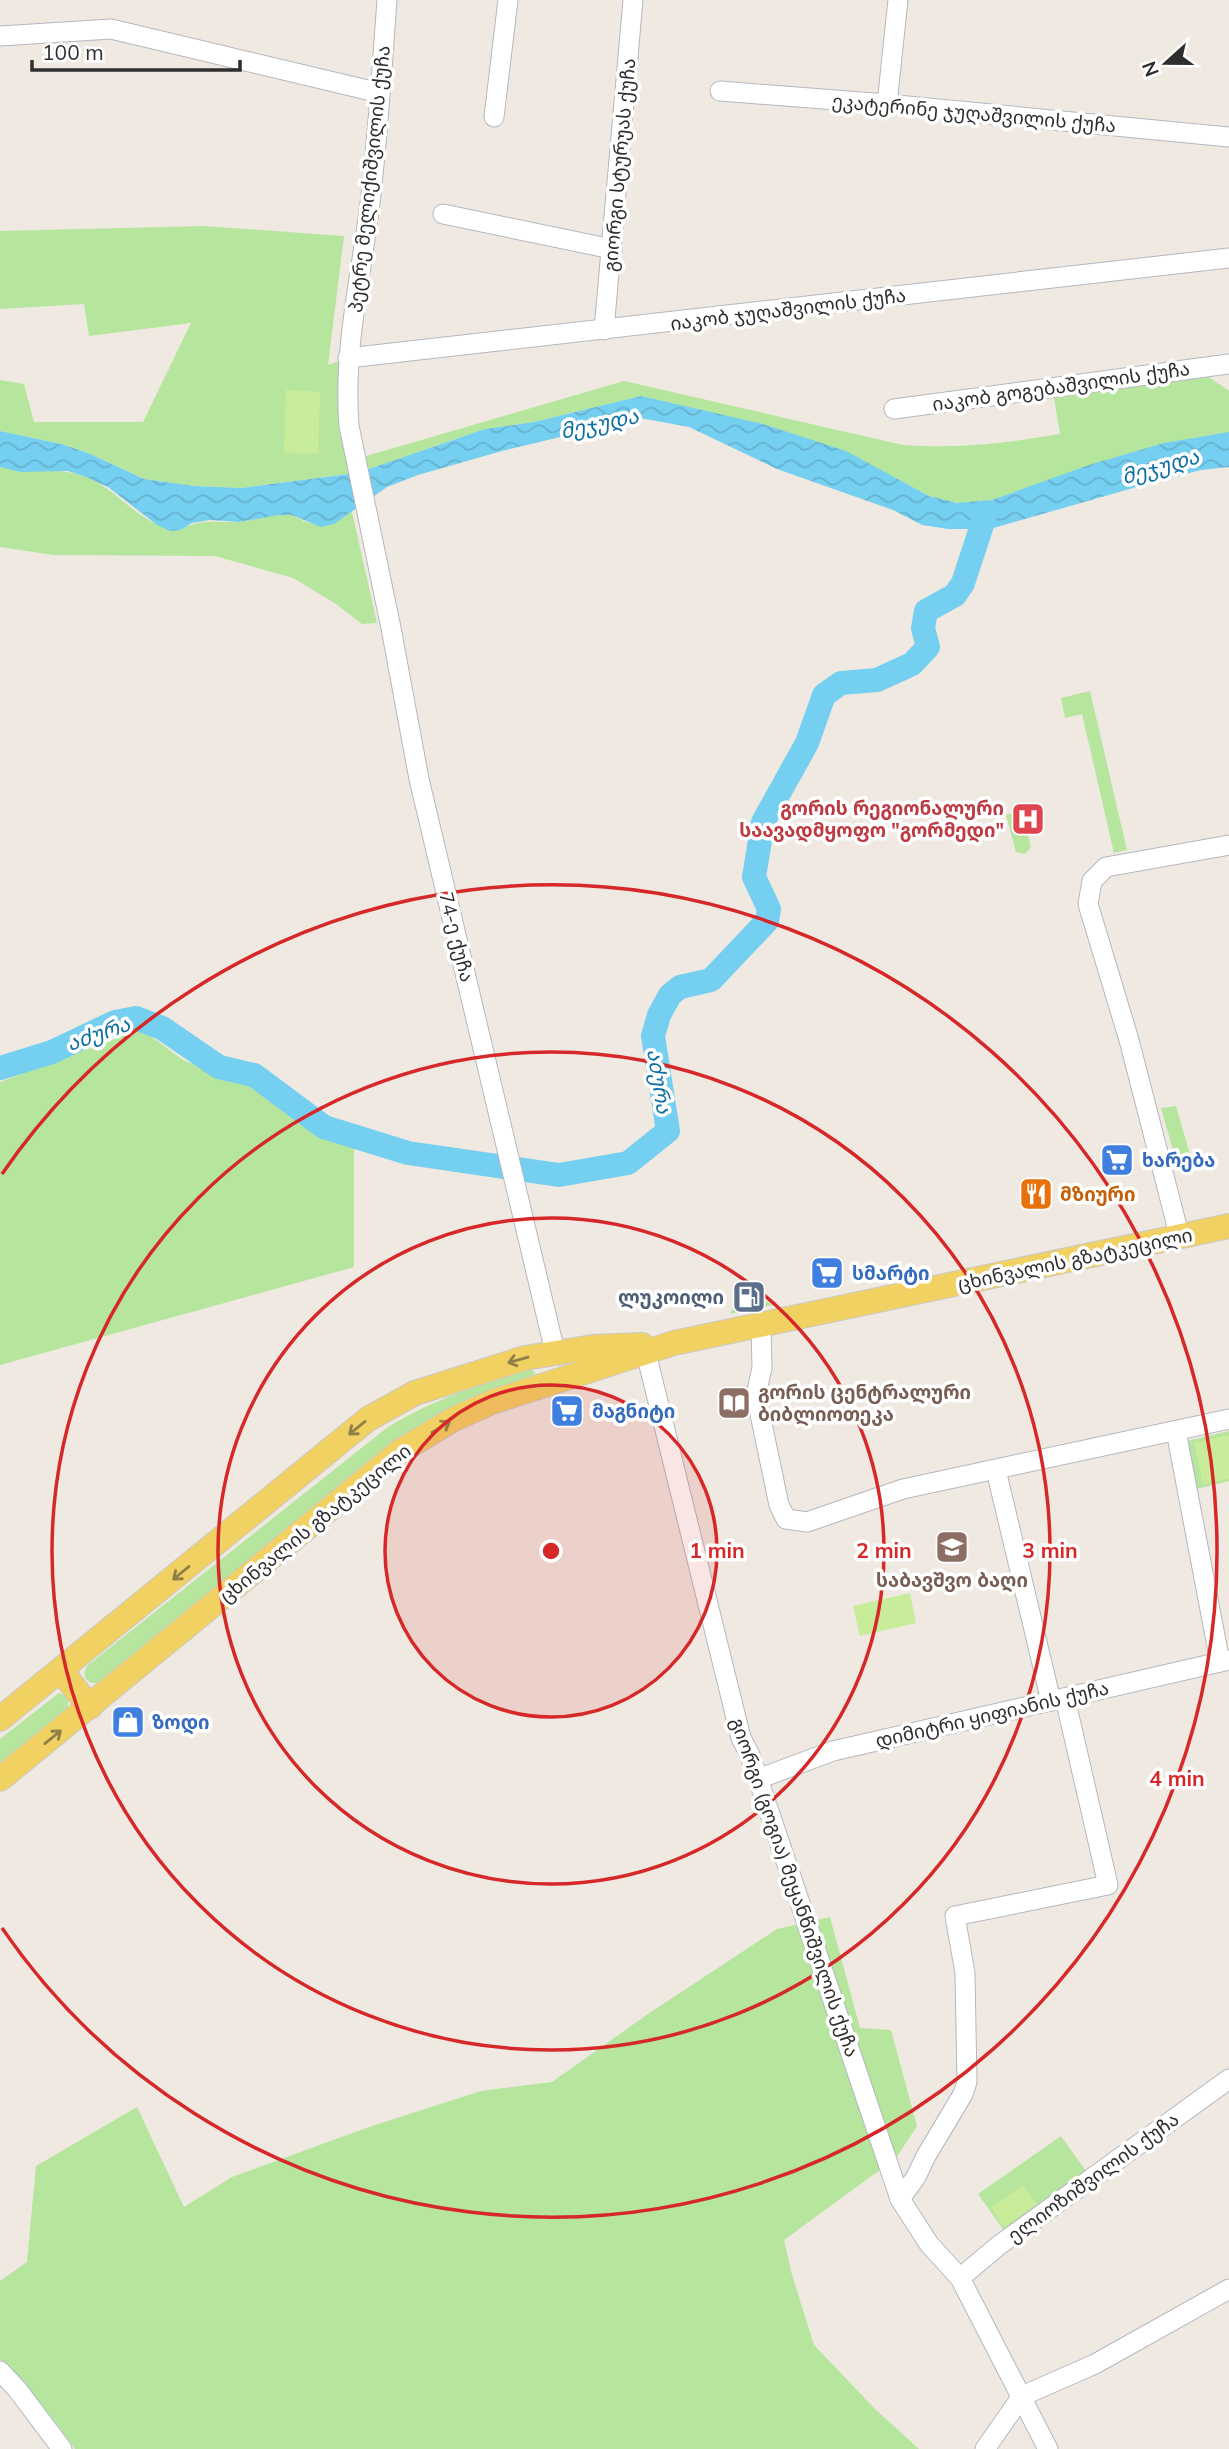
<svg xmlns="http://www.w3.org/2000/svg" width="1229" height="2449" viewBox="0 0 1229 2449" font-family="Mulish,'Noto Sans Georgian',sans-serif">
<defs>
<pattern id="water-waves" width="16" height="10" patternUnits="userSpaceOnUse" patternTransform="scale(1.75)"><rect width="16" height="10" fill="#75cff0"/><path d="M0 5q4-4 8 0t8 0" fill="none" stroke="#66b2ce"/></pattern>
</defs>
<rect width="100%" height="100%" fill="#efe9e1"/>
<g fill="#b6e59e">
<path d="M205 226 344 236 328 365 348 358 356 459 624 381 903 445C957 449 1007 443 1060 434L1054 398 1209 377 1229 391V432C1183 440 1138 449 1094 464 1051 478 1007 504 960 503 937 502 916 489 896 479L641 396 534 422 485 429 357 473 241 488 194 486 144 479 88 453 61 444 0 431V380L24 384 34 422H143L191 323 89 336 84 304 0 309V231Z"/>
<path d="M0 467C29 474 59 466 86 477 114 488 133 515 159 525 166 528 174 529 181 530 200 518 216 523 238 522 255 521 275 511 292 515 297 516 301 521 307 522 326 528 336 522 352 512L377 623 362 624 336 604 293 578 215 556 53 555 0 547Z"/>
<path d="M1090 691 1127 850 1114 853 1082 714 1065 718 1061 698Z"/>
<path d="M1022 810 1031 847 1025 854 1016 852 1006 815Z"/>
<path d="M141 1029 183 1060 249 1086 319 1134 354 1142V1267L0 1365V1082Z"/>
<path d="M1176 1106 1193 1165 1178 1168 1161 1108Z"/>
<path d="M766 1301 773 1305 730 1314 734 1307Z"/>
<path d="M529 1369 535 1372 532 1379 400 1439 356 1471 100 1682C87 1686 80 1676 88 1665L388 1427C435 1399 477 1385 529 1369Z"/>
<path d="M1229 1431V1481L1196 1489 1187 1441Z"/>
<path d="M59 1693C69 1695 70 1702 66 1711L0 1763V1739Z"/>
<path d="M830 1917 860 2028 891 2030 917 2126 896 2158 784 2240 792 2275 814 2345 875 2409 919 2449H75L56 2423 0 2359V2281L27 2262 36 2166 137 2107 184 2207 232 2177 369 2127 481 2091 552 2082 648 2014 777 1929Z"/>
<path d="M1061 2136 1088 2174 1005 2232 978 2194Z"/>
</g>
<g fill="#c9ec9a">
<path d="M286 390 320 392 318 454 284 453Z"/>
<path d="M1229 1435V1479L1203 1484 1194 1443Z"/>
<path d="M910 1593 916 1623 860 1636 853 1606Z"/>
<path d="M1023 2185 1037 2204 1004 2227 991 2208Z"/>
</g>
<path fill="url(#water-waves)" d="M641 396 763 424 846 451 929 496 957 503 992 500 1092 464 1164 443 1229 432V467L1201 470 1154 482 990 529H948L922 525 893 510 777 469 689 427 640 418 502 451 418 475 387 487 334 524 321 527 292 515H279L239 522 210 520 192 523 181 530 170 531 157 525 108 487 86 477 68 471 20 472 0 467V431L61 444 88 453 144 479 194 486 241 488 357 473 485 429 534 422Z"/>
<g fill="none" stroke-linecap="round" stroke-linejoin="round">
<path stroke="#75cff0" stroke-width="24" d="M0 1068 52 1052 115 1022 136 1018 162 1028 219 1067 254 1075 324 1127 408 1153 559 1175 628 1163 668 1131 653 1036 659 1015 670 995 680 987 711 980 767 921 769 909 754 877 763 822 807 743 824 695 841 683 877 680 912 664 928 647 923 628 926 611 955 595 963 583 985 516"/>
<defs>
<g id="minor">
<path d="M387 0C382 68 378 135 370 203 361 278 343 349 349 426L391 628 419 779 555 1352"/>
<path d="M0 36 111 29 380 93"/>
<path d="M720 91 887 104 1229 137"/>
<path d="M887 104 898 0"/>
<path d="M494 117 508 0"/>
<path d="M443 214 612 249"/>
<path d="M604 330 633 0"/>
<path d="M348 358 1229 258"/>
<path d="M894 409 1229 364"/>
<path d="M1180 1238 1129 1040 1088 904 1092 881 1106 867 1229 845"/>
<path d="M761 1325 762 1368 756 1395 779 1505 786 1519 807 1522 903 1489 1229 1419"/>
<path d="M646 1353 741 1738 750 1755 900 2199 929 2244 960 2278 1048 2449"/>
<path d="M1176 1431 1220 1662"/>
<path d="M996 1470 1051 1701"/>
<path d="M758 1779 833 1751 1229 1660"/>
<path d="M900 2199 916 2177 926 2156 963 2094 967 2082 965 1973 955 1916 1108 1885 1065 1698"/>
<path d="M960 2278 998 2246 1229 2079"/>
<path d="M0 2371 17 2389 62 2449"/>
<path d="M985 2449 1022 2396 1095 2364 1229 2289"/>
</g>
<g id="major">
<path d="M61 1671 90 1707"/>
<path d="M0 1719 368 1419 415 1393 525 1358 593 1347 642 1345"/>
<path d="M0 1779 399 1452 452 1420 492 1402 674 1343 1229 1226"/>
</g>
</defs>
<use href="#minor" stroke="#b4b7c1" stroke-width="21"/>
<use href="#major" stroke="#c9c9c9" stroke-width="26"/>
<use href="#minor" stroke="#fff" stroke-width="19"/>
<use href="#major" stroke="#f2d163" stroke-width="24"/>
</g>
<defs><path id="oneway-shaft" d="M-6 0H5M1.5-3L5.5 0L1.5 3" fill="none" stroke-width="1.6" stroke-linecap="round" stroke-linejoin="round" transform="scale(1.75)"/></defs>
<g stroke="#908048">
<use href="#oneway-shaft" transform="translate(518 1360) rotate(164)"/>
<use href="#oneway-shaft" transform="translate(441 1427) rotate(-31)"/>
<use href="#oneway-shaft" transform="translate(357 1428) rotate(141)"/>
<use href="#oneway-shaft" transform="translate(181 1573) rotate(141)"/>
<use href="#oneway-shaft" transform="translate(53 1737) rotate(-39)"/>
</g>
<circle cx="551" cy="1551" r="166" fill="#d62828" fill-opacity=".12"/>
<g fill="none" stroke="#d62828" stroke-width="3.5">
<circle cx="551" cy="1551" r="166"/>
<circle cx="551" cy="1551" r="333"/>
<circle cx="551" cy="1551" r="499"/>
<path d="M2 1174A666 666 0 1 1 2 1928"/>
</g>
<defs>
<symbol id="hospital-square" viewBox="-11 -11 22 22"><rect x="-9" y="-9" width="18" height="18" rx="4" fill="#e0444e" stroke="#fff"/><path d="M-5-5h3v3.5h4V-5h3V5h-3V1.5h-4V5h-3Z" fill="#fff"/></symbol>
<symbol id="supermarket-square" viewBox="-11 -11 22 22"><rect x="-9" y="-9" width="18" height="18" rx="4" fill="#3f7fe0" stroke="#fff"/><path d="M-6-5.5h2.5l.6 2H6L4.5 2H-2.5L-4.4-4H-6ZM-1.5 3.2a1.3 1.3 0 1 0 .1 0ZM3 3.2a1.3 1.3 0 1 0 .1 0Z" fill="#fff"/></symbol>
<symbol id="restaurant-square" viewBox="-11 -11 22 22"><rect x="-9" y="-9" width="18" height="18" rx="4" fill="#e8710a" stroke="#fff"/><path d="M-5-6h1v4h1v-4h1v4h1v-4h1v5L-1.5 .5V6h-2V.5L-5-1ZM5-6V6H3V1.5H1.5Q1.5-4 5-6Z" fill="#fff"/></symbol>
<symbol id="fuel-square" viewBox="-11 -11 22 22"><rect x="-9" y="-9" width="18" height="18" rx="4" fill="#5c6f8a" stroke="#fff"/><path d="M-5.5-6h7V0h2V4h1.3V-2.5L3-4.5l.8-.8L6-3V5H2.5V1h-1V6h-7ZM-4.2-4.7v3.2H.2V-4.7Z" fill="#fff"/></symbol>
<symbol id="library-square" viewBox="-11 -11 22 22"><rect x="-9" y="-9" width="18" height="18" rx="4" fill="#8d6e63" stroke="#fff"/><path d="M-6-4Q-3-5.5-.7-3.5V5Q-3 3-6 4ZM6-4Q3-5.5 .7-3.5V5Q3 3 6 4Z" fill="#fff"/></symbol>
<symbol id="school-square" viewBox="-11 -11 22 22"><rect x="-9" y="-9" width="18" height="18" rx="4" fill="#8d6e63" stroke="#fff"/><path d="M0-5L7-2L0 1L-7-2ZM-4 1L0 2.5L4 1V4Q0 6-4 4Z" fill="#fff"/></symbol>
<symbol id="shop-square" viewBox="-11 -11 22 22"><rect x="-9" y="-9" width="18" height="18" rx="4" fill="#3f7fe0" stroke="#fff"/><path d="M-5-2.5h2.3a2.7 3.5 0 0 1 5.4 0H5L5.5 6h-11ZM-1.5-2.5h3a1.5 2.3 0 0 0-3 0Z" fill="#fff"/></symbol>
</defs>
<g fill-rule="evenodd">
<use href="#hospital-square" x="1009" y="800" width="38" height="38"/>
<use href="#supermarket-square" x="1098" y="1141" width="38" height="38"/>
<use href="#restaurant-square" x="1017" y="1175" width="38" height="38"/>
<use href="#supermarket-square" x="808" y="1254" width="38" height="38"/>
<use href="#fuel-square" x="730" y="1278" width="38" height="38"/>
<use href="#library-square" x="715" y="1384" width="38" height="38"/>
<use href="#supermarket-square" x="548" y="1392" width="38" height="38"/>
<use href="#school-square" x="933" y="1528" width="38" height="38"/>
<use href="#shop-square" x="109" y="1703" width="38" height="38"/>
</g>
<g text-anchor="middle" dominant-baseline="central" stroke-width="7" stroke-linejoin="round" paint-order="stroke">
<g font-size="19" fill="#2e2e2e" stroke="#fff">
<text transform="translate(974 113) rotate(5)">ეკატერინე ჯუღაშვილის ქუჩა</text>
<text transform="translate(619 165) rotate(-85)">გიორგი სტურუას ქუჩა</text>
<text transform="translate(369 179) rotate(-84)">პეტრე მელიქიშვილის ქუჩა</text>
<text transform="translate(788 309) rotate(-7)">იაკობ ჯუღაშვილის ქუჩა</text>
<text transform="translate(1061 386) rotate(-8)">იაკობ გოგებაშვილის ქუჩა</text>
<text transform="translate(457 937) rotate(76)">74-ე ქუჩა</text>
<text transform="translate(1075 1259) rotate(-12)">ცხინვალის გზატკეცილი</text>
<text transform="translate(315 1523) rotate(-39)">ცხინვალის გზატკეცილი</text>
<text transform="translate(992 1714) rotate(-13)">დიმიტრი ყიფიანის ქუჩა</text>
<text transform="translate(795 1887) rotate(71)">გიორგი (გოგია) მეყანწიშვილის ქუჩა</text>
<text transform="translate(1093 2177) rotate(-36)">ელიოზიშვილის ქუჩა</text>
</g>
<g font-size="19" font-weight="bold" fill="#be3a42" stroke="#fff" text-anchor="end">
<text x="1004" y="808">გორის რეგიონალური<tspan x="1004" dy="22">საავადმყოფო "გორმედი"</tspan></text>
</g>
<g font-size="19" font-weight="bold" fill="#366cbe" stroke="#fff" text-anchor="start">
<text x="1142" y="1160">ხარება</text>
<text x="852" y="1273">სმარტი</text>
<text x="592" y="1411">მაგნიტი</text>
<text x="152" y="1722">ზოდი</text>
</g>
<g font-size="19" font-weight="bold" fill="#c56008" stroke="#fff" text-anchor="start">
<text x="1060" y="1194">მზიური</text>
</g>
<g font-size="19" font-weight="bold" fill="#4e5e75" stroke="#fff" text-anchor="end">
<text x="724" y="1297">ლუკოილი</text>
</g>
<g font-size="19" font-weight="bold" fill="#785e54" stroke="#fff" text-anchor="start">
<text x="758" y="1392">გორის ცენტრალური<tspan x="758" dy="22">ბიბლიოთეკა</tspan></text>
<text x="952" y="1580" text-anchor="middle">საბავშვო ბაღი</text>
</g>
<g font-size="21" font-style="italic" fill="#0d6fa3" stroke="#fff">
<text transform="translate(599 423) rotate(-12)">მეჯუდა</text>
<text transform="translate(1160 466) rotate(-16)">მეჯუდა</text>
<text transform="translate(98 1033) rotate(-19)">აძურა</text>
<text transform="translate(660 1081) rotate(81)">აძურა</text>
</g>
</g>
<circle cx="551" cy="1551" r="10" fill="#d62828" stroke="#fff" stroke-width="3.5"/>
<g font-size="21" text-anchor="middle" font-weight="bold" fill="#d62828" stroke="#fff" stroke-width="7" stroke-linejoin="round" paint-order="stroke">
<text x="717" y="1558">1 min</text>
<text x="884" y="1558">2 min</text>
<text x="1050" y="1558">3 min</text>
<text x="1177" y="1786">4 min</text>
</g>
<g transform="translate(1166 63) rotate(249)" stroke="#ffffff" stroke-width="5" paint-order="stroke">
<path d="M0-5L12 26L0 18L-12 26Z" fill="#2e2e2e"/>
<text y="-10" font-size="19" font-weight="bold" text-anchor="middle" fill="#2e2e2e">N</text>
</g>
<path d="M32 60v10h208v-10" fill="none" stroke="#2e2e2e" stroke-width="3.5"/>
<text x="42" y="60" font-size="21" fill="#2e2e2e" stroke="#ffffff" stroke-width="5" paint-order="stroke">100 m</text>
</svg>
